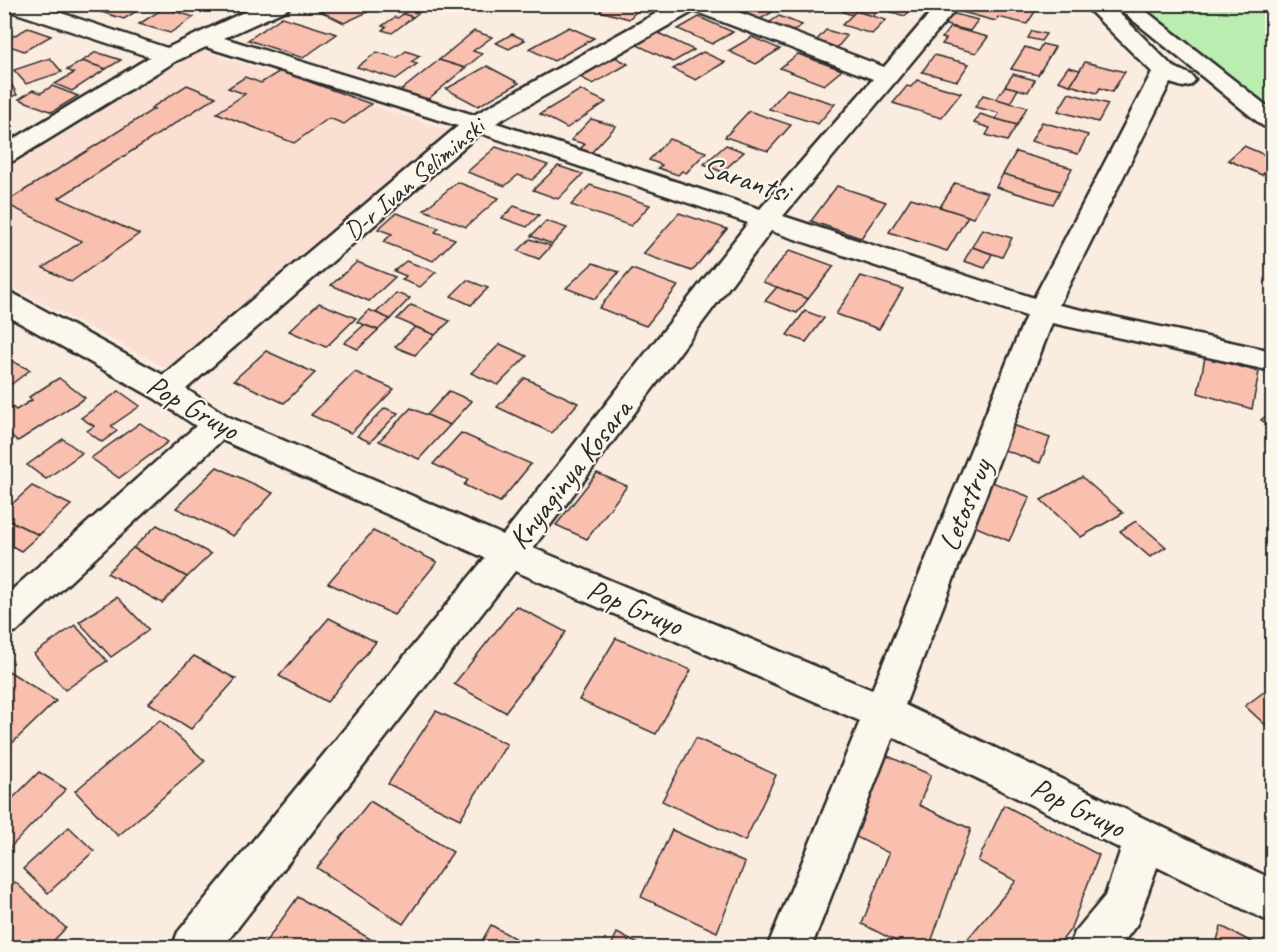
<svg xmlns="http://www.w3.org/2000/svg" width="1277" height="952" viewBox="0 0 1277 952" font-family="Caveat,sans-serif">
<rect width="100%" height="100%" fill="#fbece0"/>
<filter id="ink" filterUnits="userSpaceOnUse"><feTurbulence type="fractalNoise" baseFrequency=".0167" numOctaves="2"/><feDisplacementMap in="SourceGraphic" scale="12" xChannelSelector="R" yChannelSelector="G"/><feConvolveMatrix kernelMatrix="1 2 1 2 8 2 1 2 1" color-interpolation-filters="sRGB"/></filter>
<g filter="url(#ink)">
<path fill="#fadfd2" d="M200 50 450 131 172 371 5 283V170Z"/>
<path fill="#b9eeb0" stroke="#728c6e" stroke-width="1.5" d="M1123 5H1272V121Z"/>
<g fill="#f9c0b0" stroke="#2b2b2b" stroke-width="1.5">
<path d="M98 4H146V5L124 19 91 9Z"/>
<path d="M325 4H359L370 11 344 23 316 9Z"/>
<path d="M416 4H443L438 8 429 5 413 17 403 14Z"/>
<path d="M607 4H644L629 19 600 11Z"/>
<path d="M724 4H761L746 14Z"/>
<path d="M824 4 810 13 796 7 800 4Z"/>
<path d="M852 4H857L878 11 872 16 856 11 852 15 843 12Z"/>
<path d="M880 4H917L905 16 877 8Z"/>
<path d="M963 4H1040L1027 24 998 17 996 21 958 11Z"/>
<path d="M758 6 772 12 754 23 740 17Z"/>
<path d="M164 8 194 17 170 33 139 24Z"/>
<path d="M856 11 872 16 886 20 872 34 842 25Z"/>
<path d="M951 13 978 20 970 31 942 24Z"/>
<path d="M403 14 413 17 392 33 382 30 386 27 382 26 395 17 398 18Z"/>
<path d="M779 16 802 25 787 35 764 26Z"/>
<path d="M282 17 337 34 303 58 248 40Z"/>
<path d="M699 17 733 32 712 44 678 29Z"/>
<path d="M569 27 594 38 554 61 529 49Z"/>
<path d="M950 27 988 37 976 53 942 44 946 39 942 38Z"/>
<path d="M28 28 51 36 24 51 4 44V41Z"/>
<path d="M826 30 847 36 835 50 813 44Z"/>
<path d="M474 31 492 37 473 51 482 54 465 68 439 60Z"/>
<path d="M1032 31 1046 34 1041 41 1028 38Z"/>
<path d="M656 32 694 50 673 62 635 44Z"/>
<path d="M512 34 525 40 509 49 496 43Z"/>
<path d="M752 37 780 49 756 64 728 51Z"/>
<path d="M1042 44 1055 47 1038 75 1011 69 1025 47 1038 51Z"/>
<path d="M406 51 420 56 411 62 417 64 396 79 357 67 377 52 397 58Z"/>
<path d="M96 52 121 60 106 69 82 61Z"/>
<path d="M703 52 725 62 696 80 673 69Z"/>
<path d="M798 54 842 70 824 85 780 68Z"/>
<path d="M934 55 969 64 957 81 922 72Z"/>
<path d="M613 56 628 64 593 84 578 76Z"/>
<path d="M50 58 62 72 26 84 14 70Z"/>
<path d="M439 60 465 68 426 101 399 92Z"/>
<path d="M82 61 106 69 72 91 55 84 74 73 67 70Z"/>
<path d="M1085 62 1125 72 1112 92 1100 88 1097 93 1070 85Z"/>
<path d="M487 66 519 83 478 106 446 89Z"/>
<path d="M1068 67 1080 70 1070 85 1058 81Z"/>
<path d="M280 71 371 104 344 124 329 118 294 143 217 113 245 94 228 88 245 77 261 83Z"/>
<path d="M1013 74 1035 80 1028 92 1005 86Z"/>
<path d="M9 79 17 95 10 97 12 102 4 104V80Z"/>
<path d="M917 80 961 93 941 118 893 103 907 86 911 87Z"/>
<path d="M187 85 216 97 59 198 139 234 71 282 43 268 82 241 4 203 154 109 151 108Z"/>
<path d="M52 86 78 96 52 112 19 99 33 90 41 93Z"/>
<path d="M1005 86 1018 89 1010 103 996 99Z"/>
<path d="M787 89 835 104 818 124 769 109Z"/>
<path d="M580 90 606 102 567 128 540 114Z"/>
<path d="M1069 93 1108 104 1098 122 1058 111Z"/>
<path d="M983 95 1010 103 1027 107 1017 125 996 119 999 113 975 107Z"/>
<path d="M749 111 791 125 768 151 725 137Z"/>
<path d="M980 114 996 119 1017 125 1007 141 986 135 990 128 974 123Z"/>
<path d="M591 119 616 126 591 153 580 149 585 144 571 140Z"/>
<path d="M1042 122 1088 135 1078 154 1031 141Z"/>
<path d="M669 139 706 152 686 173 682 171 678 175 658 168 662 165 649 160Z"/>
<path d="M726 145 744 152 722 172 704 164Z"/>
<path d="M1244 146 1272 158V165L1262 175 1228 160Z"/>
<path d="M496 147 548 165 532 180 518 175 505 186 467 172Z"/>
<path d="M1016 152 1072 168 1060 191 1003 174Z"/>
<path d="M558 166 583 174 558 199 533 190Z"/>
<path d="M1003 174 1060 191 1053 204 996 187Z"/>
<path d="M457 182 499 198 466 227 424 210Z"/>
<path d="M955 183 988 193 973 218 940 207Z"/>
<path d="M590 185 650 205 631 226 571 205Z"/>
<path d="M837 186 886 202 861 238 811 221Z"/>
<path d="M911 198 968 216 947 251 889 232Z"/>
<path d="M514 206 539 215 527 227 502 218Z"/>
<path d="M396 213 439 228 435 232 455 239 433 261 383 242 392 234 378 229Z"/>
<path d="M679 213 727 229 692 271 643 254Z"/>
<path d="M546 221 567 228 552 244 531 236Z"/>
<path d="M982 229 1012 238 1002 257 972 247Z"/>
<path d="M530 239 551 246 539 259 518 251Z"/>
<path d="M972 247 992 254 985 268 964 261Z"/>
<path d="M790 250 834 266 808 299 763 282Z"/>
<path d="M406 261 436 272 420 287 402 280 406 276 394 271Z"/>
<path d="M357 262 395 277 369 301 331 285Z"/>
<path d="M593 263 619 272 595 299 566 288Z"/>
<path d="M632 269 678 286 646 326 599 308Z"/>
<path d="M861 276 903 289 879 329 836 314Z"/>
<path d="M467 280 488 288 471 305 451 296Z"/>
<path d="M777 287 808 299 797 313 765 301Z"/>
<path d="M396 293 410 298 390 319 376 313Z"/>
<path d="M319 303 356 318 326 347 289 331Z"/>
<path d="M411 305 450 321 435 335 397 319Z"/>
<path d="M369 310 390 319 378 330 357 322Z"/>
<path d="M805 311 824 318 806 342 787 335Z"/>
<path d="M364 325 378 330 358 349 344 343Z"/>
<path d="M415 327 435 335 415 355 395 347Z"/>
<path d="M500 344 527 356 498 385 471 373Z"/>
<path d="M266 351 315 373 284 403 234 380Z"/>
<path d="M4 357 30 370 4 390Z"/>
<path d="M1205 357 1259 372 1252 409 1198 393Z"/>
<path d="M355 372 394 389 351 433 311 415Z"/>
<path d="M59 378 85 398 18 441 4 430V412L12 407 16 410 32 400 29 397Z"/>
<path d="M525 378 578 403 552 433 497 407Z"/>
<path d="M119 391 140 406 111 426 117 431 102 442 87 431 94 426 81 418Z"/>
<path d="M449 391 472 401 450 425 427 415Z"/>
<path d="M385 408 398 413 370 442 357 436Z"/>
<path d="M411 408 450 425 419 459 379 441Z"/>
<path d="M1272 411V427L1261 420Z"/>
<path d="M140 423 168 442 119 478 91 458Z"/>
<path d="M1010 424 1050 438 1040 463 999 448Z"/>
<path d="M461 433 531 464 500 502 464 485 468 480 433 464Z"/>
<path d="M63 439 82 453 46 479 27 465Z"/>
<path d="M217 467 273 493 233 536 176 508Z"/>
<path d="M597 473 627 486 587 539 556 525Z"/>
<path d="M1082 477 1123 513 1081 537 1041 500Z"/>
<path d="M982 478 1030 497 1009 541 960 520Z"/>
<path d="M32 486 71 505 39 535 4 518V511Z"/>
<path d="M4 518 39 535 21 551 12 546 4 553Z"/>
<path d="M1136 521 1166 547 1150 557 1120 531Z"/>
<path d="M157 525 211 554 187 577 133 548Z"/>
<path d="M373 531 437 562 394 615 328 583Z"/>
<path d="M133 548 187 577 162 603 107 573Z"/>
<path d="M117 597 149 630 111 657 79 622Z"/>
<path d="M516 606 566 632 505 712 454 684Z"/>
<path d="M329 618 376 642 327 702 279 676Z"/>
<path d="M75 625 107 661 65 690 34 654Z"/>
<path d="M616 638 691 670 656 734 579 700Z"/>
<path d="M194 656 236 679 191 729 149 703Z"/>
<path d="M4 668 56 701 4 751Z"/>
<path d="M1272 686V731L1245 706Z"/>
<path d="M436 711 507 744 460 819 388 784Z"/>
<path d="M160 720 205 761 118 836 75 791Z"/>
<path d="M696 738 776 775 745 841 662 801Z"/>
<path d="M883 754 931 775 919 805 971 829 929 948H909L862 924 889 853 850 834Z"/>
<path d="M39 772 66 789 4 854V807Z"/>
<path d="M370 801 453 852 403 924 317 868Z"/>
<path d="M1004 805 1099 855 1070 930 1056 948H960L1016 881 978 861Z"/>
<path d="M69 827 94 851 48 893 23 869Z"/>
<path d="M672 830 745 863 717 932 641 897Z"/>
<path d="M15 882 66 928 46 948H4V892Z"/>
<path d="M298 897 379 944 376 948H261Z"/>
<path d="M491 925 532 948H478Z"/>
<path d="M1221 926 1263 948H1215Z"/>
<path d="M617 933 646 948H610Z"/>
</g>
<g fill="none" stroke-linecap="round" stroke-linejoin="round">
<defs>
<g id="minor">
<path d="M4 4H34L167 48 261 4H290L288 9 224 38 474 115 673 4H717L884 67 938 4H960L783 216 1034 298 1152 72 1083 4H1110L1172 66 1191 75 1195 80 1191 85 1183 87 1170 83 1059 305 1272 351V371L1052 323 905 705 1272 879V923L1157 867 1137 924 1119 948H1069L1075 932 1105 896 1121 849 893 737 811 948H767L860 721 515 571 222 948H172L178 932 485 558 222 440 17 631 4 635V597L196 426 154 398 4 314V292L14 294 163 375 458 126 206 47 176 61 13 161 4 163V145L150 57 4 9ZM694 11 873 79 760 209 496 123ZM480 133 748 223 503 535 229 417 186 389ZM771 231 1026 316 872 690 533 548Z"/>
<path d="M1113 4H1137L1272 110V128L1263 126Z"/>
</g>
</defs>
<use href="#minor" stroke="#2b2b2b" stroke-width="5"/>
<use href="#minor" fill="#fbf7ec" fill-rule="evenodd"/>
</g>
</g>
<g text-anchor="middle" dominant-baseline="central" stroke-width="4.5" stroke-linejoin="round" paint-order="stroke">
<g font-size="26" fill="#2b2b2b" stroke="#fbf7ec">
<text transform="translate(414 179) rotate(-40)">D-r Ivan Seliminski</text>
</g>
<g font-size="30" fill="#2b2b2b" stroke="#fbf7ec">
<text transform="translate(746 179) rotate(18)">Sarantsi</text>
<text transform="translate(193 407) rotate(30)">Pop Gruyo</text>
<text transform="translate(570 474) rotate(-52)">Knyaginya Kosara</text>
<text transform="translate(965 505) rotate(-68)">Letostruy</text>
<text transform="translate(635 607) rotate(23)">Pop Gruyo</text>
<text transform="translate(1078 807) rotate(26)">Pop Gruyo</text>
</g>
</g>
<rect width="1277" height="952" fill="none" stroke="#fbf7ec" stroke-width="24"/>
<rect x="12" y="12" width="1253" height="928" fill="none" stroke="#2b2b2b" stroke-width="2" filter="url(#ink)"/>
</svg>
